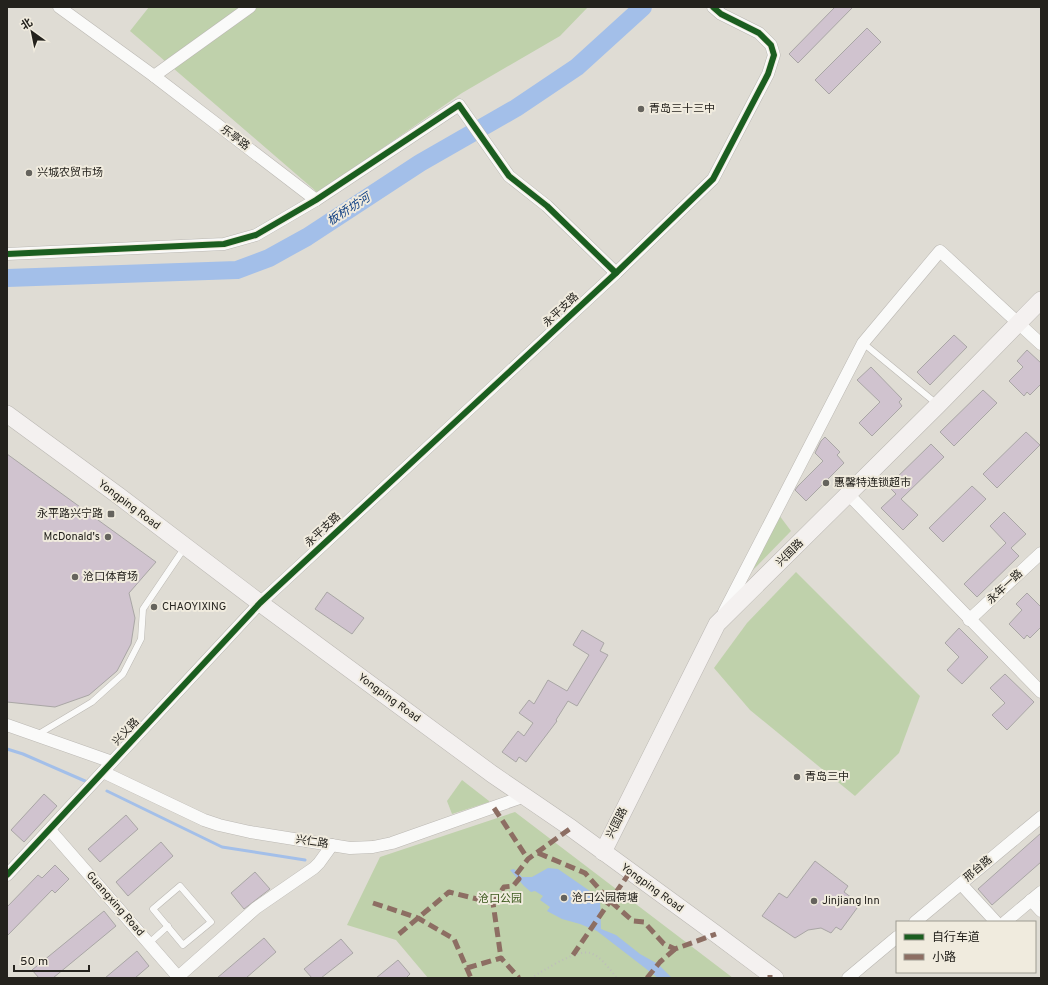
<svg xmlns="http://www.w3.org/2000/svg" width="1048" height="985" viewBox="0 0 1048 985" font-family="Overpass,'Noto Sans SC',sans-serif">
<rect width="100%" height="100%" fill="#dfdcd4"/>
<g fill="#bfd1ab">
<path d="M149 7H588L560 36 462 93 318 193 130 31Z"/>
<path d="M779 515 791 531 752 571Z"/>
<path d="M796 572 920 696 899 753 855 796 750 710 714 668 747 623Z"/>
<path d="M462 780 489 801V802L452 814 447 801Z"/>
<path d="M515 812 733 978H428L396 940 347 925 380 857Z"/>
</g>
<path fill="#a3bfe9" d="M548 868 558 869 600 898 601 929 616 935 640 954 658 964 672 978H658L597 931 580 924 562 919 547 911 550 907 540 900 543 896 535 891 531 892 524 886 510 870 514 869 522 877H532Z"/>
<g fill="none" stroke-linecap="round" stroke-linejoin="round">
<g stroke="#a3bfe9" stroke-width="3">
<path d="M7 749 23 754 85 781"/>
<path d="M107 791 222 847 305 860"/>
</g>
<path stroke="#a3bfe9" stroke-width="18" d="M7 278 237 270 269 258 307 237 420 163 516 108 577 67 643 7"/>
</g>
<g fill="#d0c3cf" stroke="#a9a6a5">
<path d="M835 7H853L798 63 789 54Z"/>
<path d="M867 28 881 42 829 94 815 80Z"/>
<path d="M954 335 967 347 930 385 917 372Z"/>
<path d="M1027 350 1041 363V384L1030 395 1027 392 1024 396 1009 381 1023 367 1017 361Z"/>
<path d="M871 367 902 399 899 402 902 406 872 436 859 423 880 402 857 380Z"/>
<path d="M983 390 997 403 954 446 940 432Z"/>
<path d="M1026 432 1040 445 997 488 983 474Z"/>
<path d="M825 437 840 452 837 455 844 463 806 501 795 490 798 486 823 461 815 453 821 441Z"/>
<path d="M931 444 944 457 901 499 918 515 903 530 881 508 896 494 888 486Z"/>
<path d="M7 454 156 562 129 593 135 618 131 644 117 671 89 695 55 707 7 702Z"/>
<path d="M972 486 986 499 943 542 929 528Z"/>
<path d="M1004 512 1026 534 1011 548 1019 556 977 597 964 584 1006 543 990 526Z"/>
<path d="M327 592 364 618 352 634 315 609Z"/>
<path d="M1027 593 1041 607V627L1030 638 1027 635 1024 639 1009 624 1022 610 1016 604Z"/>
<path d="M959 628 988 657 962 684 947 670 959 657 945 643Z"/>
<path d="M582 630 604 643 600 651 608 655 577 706 568 701 556 720 557 721 526 762 519 757 516 762 502 752 518 731 524 736 533 723 519 713 529 700 534 704 548 680 567 691 589 655 573 645Z"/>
<path d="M1005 674 1034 702 1007 730 992 715 1005 703 990 688Z"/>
<path d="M44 794 57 806 24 842 11 830Z"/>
<path d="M126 815 138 829 100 862 88 849Z"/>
<path d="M1041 833V862L992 905 978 889Z"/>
<path d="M161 842 173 856 128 896 116 882Z"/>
<path d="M815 861 848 886 844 892 860 904 841 930 836 927 831 933 821 928 808 930 795 938 762 916 779 893 787 898Z"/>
<path d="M55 865 69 879 55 893 52 890 7 936V907L38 875 42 878Z"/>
<path d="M255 872 270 889 244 909 231 893Z"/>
<path d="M104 911 116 926 53 978H39L32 970Z"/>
<path d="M264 938 276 952 246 978H217Z"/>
<path d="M341 939 353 953 321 978H312L304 969Z"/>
<path d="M137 951 149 966 135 978H105Z"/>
<path d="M398 960 410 974 406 978H376Z"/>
</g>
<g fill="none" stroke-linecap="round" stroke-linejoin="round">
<defs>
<g id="lane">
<path d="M863 343 937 404"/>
<path d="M37 735 92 702 123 674 141 639 143 609 185 547"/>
<path d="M180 886 211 922 183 945 153 909Z"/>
<path d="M149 943 168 926"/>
</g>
<g id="street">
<path d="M59 7 154 76 316 200"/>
<path d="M154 76 250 7"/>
<path d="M7 254 224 244 256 235 316 200 459 105 509 176 547 206 616 273"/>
<path d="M848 494 1041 692"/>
<path d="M724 612 863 343 940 251 1041 344"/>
<path d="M969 620 1041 553"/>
<path d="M7 725 112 762"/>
<path d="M103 772 204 820 219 825 250 832 350 848 373 847 392 843 525 796"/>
<path d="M50 830 179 978"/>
<path d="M7 875 260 603 616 273 713 179 768 74 774 55 771 45 759 33 721 14 713 7"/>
<path d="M961 884 996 922"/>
<path d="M1031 900 1041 911"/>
<path d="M915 922 1041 817"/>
<path d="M1005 922 1041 892"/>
<path d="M178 977 256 908 314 868 319 863 332 845"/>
<path d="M848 978 897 937"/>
</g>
<g id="secondary">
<path d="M7 414 119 496 260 603 492 774 571 828 716 934 775 978"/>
<path d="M603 852 717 624 938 405 1041 300"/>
</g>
</defs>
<use href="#lane" stroke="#bbb8b3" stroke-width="7"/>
<use href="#street" stroke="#bbb8b3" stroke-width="13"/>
<use href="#secondary" stroke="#bbb8b3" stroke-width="18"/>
<path stroke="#bebdbb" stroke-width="2" stroke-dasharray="1 3" stroke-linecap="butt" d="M531 978C543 971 576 949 590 953 601 956 610 970 617 978"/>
<use href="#lane" stroke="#fafaf9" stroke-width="6"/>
<use href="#street" stroke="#fafaf9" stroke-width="12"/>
<use href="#secondary" stroke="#f4f1f0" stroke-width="17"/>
<g stroke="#8d6e63" stroke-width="5" stroke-dasharray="10 5" stroke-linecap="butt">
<path d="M494 808 528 859"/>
<path d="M538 853 585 873 610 901 633 921 644 922 664 944 675 949 716 934"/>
<path d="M373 903 418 918 454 939 471 978"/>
<path d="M493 903 504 887 513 886 519 879 515 876 528 859 571 828"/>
<path d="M399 934 449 892 493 903 501 958"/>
<path d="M573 955 630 872"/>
<path d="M467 968 501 958 519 978"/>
<path d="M647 978 660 962 675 949"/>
<path d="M770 978V975"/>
</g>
<defs>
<g id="cycleway">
<path d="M7 254 224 244 256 235 316 200 459 105 509 176 547 206 616 273"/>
<path d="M7 875 260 603 616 273 713 179 768 74 774 55 771 45 759 33 721 14 713 7"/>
</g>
</defs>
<use href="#cycleway" stroke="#f0ebde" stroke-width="8"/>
<use href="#cycleway" stroke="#1b5e20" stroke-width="6"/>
</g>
<g fill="#65635d" stroke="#f0ebde" stroke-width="1.5">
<circle cx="641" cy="109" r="4"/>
<circle cx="29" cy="173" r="4"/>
<circle cx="826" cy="483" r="4"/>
<rect x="107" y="510" width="8" height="8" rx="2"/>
<circle cx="108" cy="537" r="4"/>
<circle cx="75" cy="577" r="4"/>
<circle cx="154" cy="607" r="4"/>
<circle cx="797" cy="777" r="4"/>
<circle cx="564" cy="898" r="4"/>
<circle cx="814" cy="901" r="4"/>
</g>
<g text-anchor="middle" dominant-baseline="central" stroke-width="4" stroke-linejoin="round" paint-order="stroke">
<g font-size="11" fill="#24221d" stroke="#f0ebde" text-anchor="start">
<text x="649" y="109">青岛三十三中</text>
<text x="37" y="173">兴城农贸市场</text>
<text x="834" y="483">惠馨特连锁超市</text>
<text x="103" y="514" text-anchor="end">永平路兴宁路</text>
<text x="100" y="537" text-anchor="end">McDonald's</text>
<text x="83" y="577">沧口体育场</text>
<text x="162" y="607">CHAOYIXING</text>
<text x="805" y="777">青岛三中</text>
<text x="572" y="898">沧口公园荷塘</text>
<text x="822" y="901">Jinjiang Inn</text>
</g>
<g font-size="11" fill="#24221d" stroke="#f0ebde">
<text transform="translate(235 138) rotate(37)">乐亭路</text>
<text transform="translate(561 310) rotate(-43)">永平支路</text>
<text transform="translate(129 505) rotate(37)">Yongping Road</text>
<text transform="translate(323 530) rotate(-43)">永平支路</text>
<text transform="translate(790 553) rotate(-45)">兴国路</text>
<text transform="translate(1005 587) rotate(-43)">永年一路</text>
<text transform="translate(389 698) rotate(36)">Yongping Road</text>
<text transform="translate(126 732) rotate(-47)">兴义路</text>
<text transform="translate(617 823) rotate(-63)">兴国路</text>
<text transform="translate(312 842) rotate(9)">兴仁路</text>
<text transform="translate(978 869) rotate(-40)">邢台路</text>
<text transform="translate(652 888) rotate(36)">Yongping Road</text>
<text transform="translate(115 904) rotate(49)">Guangxing Road</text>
</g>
<g font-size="11" fill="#3a581b" stroke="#f0ebde">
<text x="500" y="899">沧口公园</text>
</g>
<g font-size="12" font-style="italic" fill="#0f3f83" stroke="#f0ebde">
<text transform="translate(349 210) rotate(-33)">板桥坊河</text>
</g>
</g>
<rect width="1048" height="985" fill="none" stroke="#24221d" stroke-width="16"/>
<rect x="896" y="921" width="140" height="52" fill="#f0ebde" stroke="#9e9b91"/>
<rect x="904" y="934" width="20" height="6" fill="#1b5e20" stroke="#9e9b91"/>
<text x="932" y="941" font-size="12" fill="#24221d">自行车道</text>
<rect x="904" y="954" width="20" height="6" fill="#8d6e63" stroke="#9e9b91"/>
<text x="932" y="961" font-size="12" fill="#24221d">小路</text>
<g transform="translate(32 32) rotate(327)" stroke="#f0ebde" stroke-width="3" paint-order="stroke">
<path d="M0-3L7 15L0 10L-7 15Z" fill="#24221d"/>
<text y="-6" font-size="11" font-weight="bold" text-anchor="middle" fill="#24221d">北</text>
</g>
<path d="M14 965v6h75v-6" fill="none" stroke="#24221d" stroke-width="2"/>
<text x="20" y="965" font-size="12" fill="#24221d" stroke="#f0ebde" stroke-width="3" paint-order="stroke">50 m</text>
</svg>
